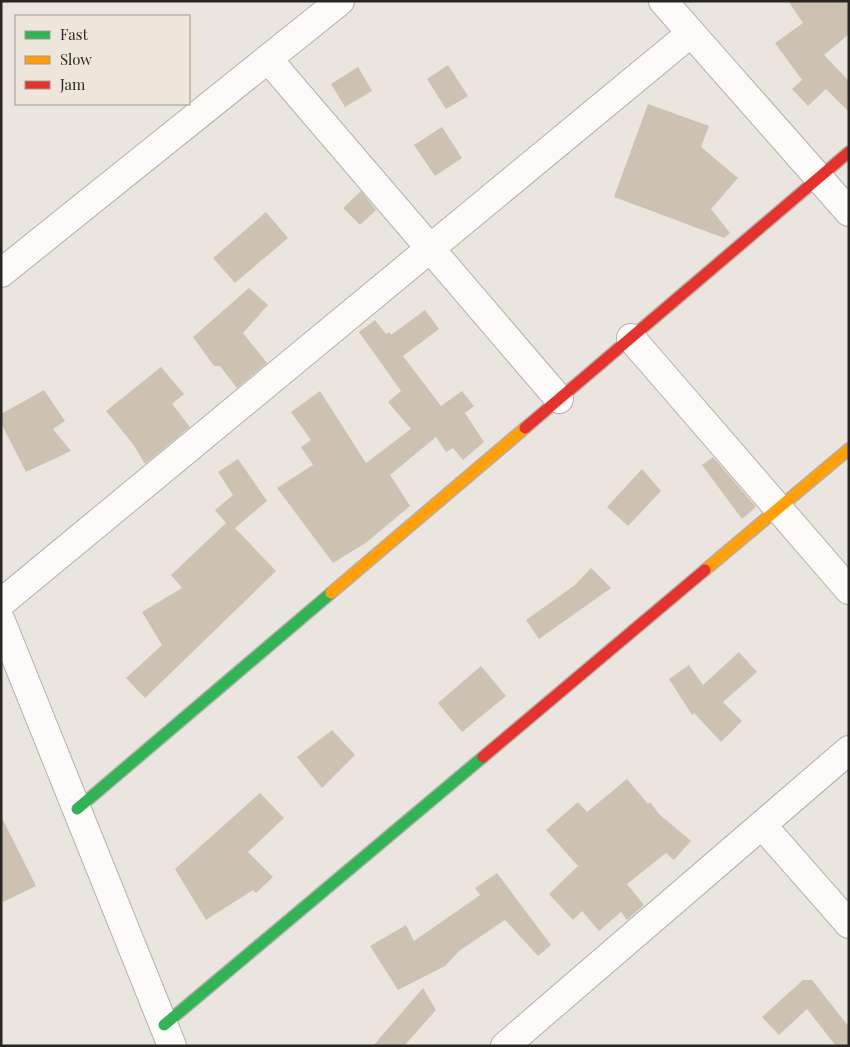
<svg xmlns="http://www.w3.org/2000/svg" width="850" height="1047" viewBox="0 0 850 1047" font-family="'Playfair Display',serif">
<rect width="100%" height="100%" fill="#eae5df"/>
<g fill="#cdc2b2">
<path d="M788 1H849V34L824 55 849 81V112L826 89 808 106 792 89 802 80 775 43 803 23Z"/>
<path d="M448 65 468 96 446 109 427 79Z"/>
<path d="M358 67 372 91 345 107 331 84Z"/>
<path d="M648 104 709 126 701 147 738 178 711 209 730 233 724 238 614 197Z"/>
<path d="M442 127 462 158 435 176 414 145Z"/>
<path d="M361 191 376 210 360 225 343 208Z"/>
<path d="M266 212 288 238 235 283 213 258Z"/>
<path d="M249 288 268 305 243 333 267 363 237 388 220 366H214L193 337Z"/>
<path d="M425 310 439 329 403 356 441 406 462 391 474 406 465 413 484 442 463 460 453 448 446 452 436 437 390 475 410 506 367 542 333 563 277 488 313 465 301 447 311 440 291 412 320 391 366 463 411 429 388 402 401 391 359 332 375 320 386 334 389 332 391 335Z"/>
<path d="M161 367 184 394 172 404 190 427 145 464 133 444 106 411Z"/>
<path d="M44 390 65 421 53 429 71 451 26 472 1 423V414Z"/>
<path d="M713 457 756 507 742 519 702 465Z"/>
<path d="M238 459 267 501 235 528 276 571 145 698 126 678 162 645 142 612 182 588 171 575 226 523 215 510 233 495 218 472Z"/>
<path d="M642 469 661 491 628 526 607 507Z"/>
<path d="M591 568 611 588 539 639 526 620 575 585Z"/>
<path d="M739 652 757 672 723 702 742 721 721 742 694 713 692 715 669 679 689 665 703 685Z"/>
<path d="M481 666 506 696 462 732 438 703Z"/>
<path d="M332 730 355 755 322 788 297 757Z"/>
<path d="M627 779 648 804 650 802 660 815 691 841 674 860 666 853 627 884 644 905 627 920 621 912 599 931 582 911 573 920 549 894 578 866 546 830 578 802 587 812Z"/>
<path d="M260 793 284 818 248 852 273 877 256 893 253 890 206 920 175 869Z"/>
<path d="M1 816 36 886 1 903Z"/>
<path d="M497 873 551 945 538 956 505 920 459 951 445 966 398 990 370 946 406 925 414 941 480 895 475 888Z"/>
<path d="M803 980H812L849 1027V1044L847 1046H836L807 1009 779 1035 762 1017Z"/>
<path d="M423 988 436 1010 404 1046H373Z"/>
</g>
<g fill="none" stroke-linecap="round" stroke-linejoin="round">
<defs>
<g id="street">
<path d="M663 1 849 212"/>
<path d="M268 59 559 399"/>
<path d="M1 273 340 1"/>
<path d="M631 338 849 590"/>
<path d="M1 603 691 33"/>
<path d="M1 621 172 1046"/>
<path d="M762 825 849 924"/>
<path d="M505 1046 849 750"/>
</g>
<g id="fast">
<path d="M77 809 331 593"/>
<path d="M164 1025 483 757"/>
</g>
<g id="slow">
<path d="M705 570 849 449"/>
<path d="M331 593 525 428"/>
</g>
<g id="jam">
<path d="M525 428 849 152"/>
<path d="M483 757 705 570"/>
</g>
</defs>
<use href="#street" stroke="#b4b0ab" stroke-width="30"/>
<use href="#fast" stroke="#b4b0ab" stroke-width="14"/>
<use href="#slow" stroke="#b4b0ab" stroke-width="14"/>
<use href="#jam" stroke="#b4b0ab" stroke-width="14"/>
<use href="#street" stroke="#fcfbfa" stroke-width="28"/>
<use href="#fast" stroke="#30b455" stroke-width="11"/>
<use href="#slow" stroke="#ff9f0a" stroke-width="11"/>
<use href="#jam" stroke="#e5322d" stroke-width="11"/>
</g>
<rect width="850" height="1047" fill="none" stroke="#292622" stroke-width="5"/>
<rect x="15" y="15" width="175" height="90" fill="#eee6db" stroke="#9f9991"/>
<rect x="25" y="31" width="25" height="8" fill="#30b455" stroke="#9f9991"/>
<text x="60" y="40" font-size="15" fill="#292622">Fast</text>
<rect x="25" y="56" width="25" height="8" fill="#ff9f0a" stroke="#9f9991"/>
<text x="60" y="65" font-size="15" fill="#292622">Slow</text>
<rect x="25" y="81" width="25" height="8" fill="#e5322d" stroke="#9f9991"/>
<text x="60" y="90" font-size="15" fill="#292622">Jam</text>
</svg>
